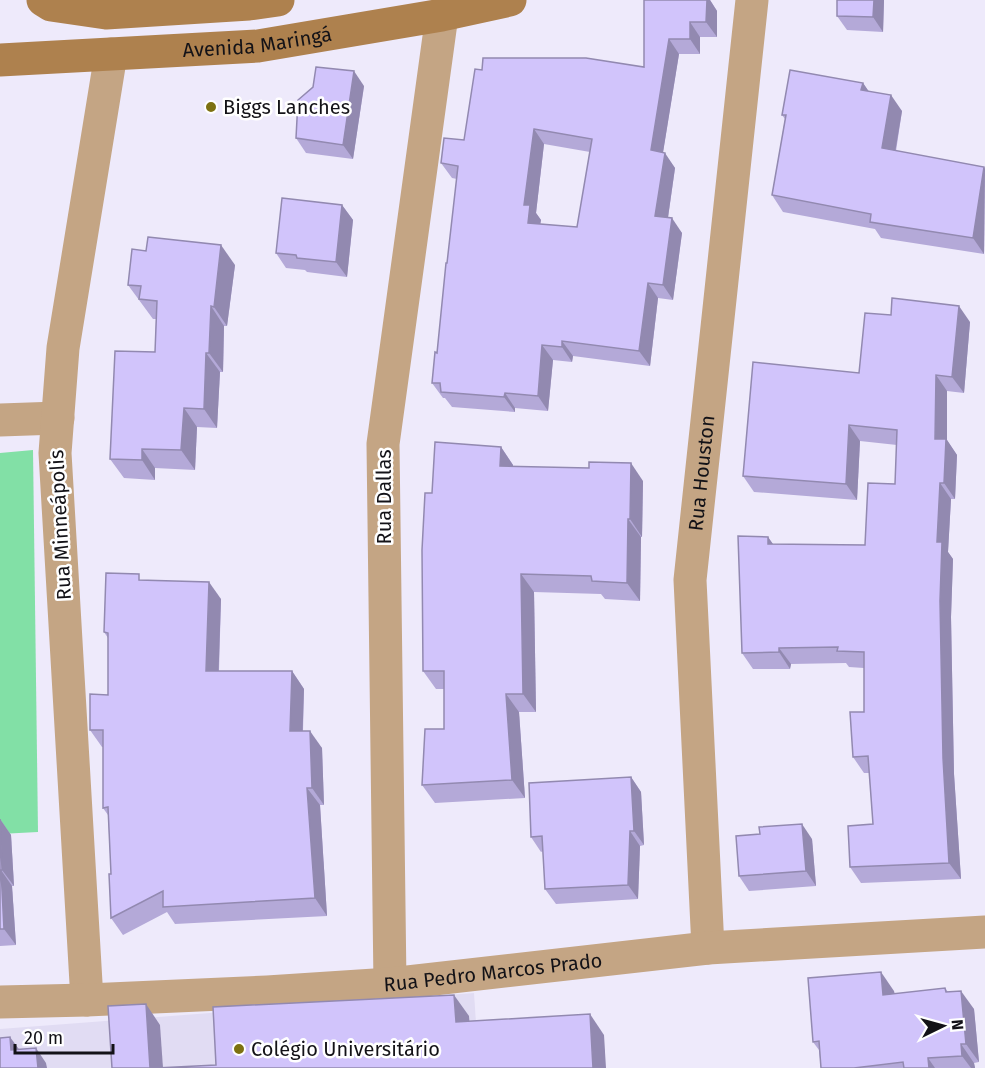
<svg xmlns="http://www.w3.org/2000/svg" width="985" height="1068" viewBox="0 0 985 1068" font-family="'Fira Sans',sans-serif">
<rect width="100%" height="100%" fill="#eeeafb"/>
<path fill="#e1dcf3" d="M474 993 479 1068H0V1029Z"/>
<path fill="#82e0a6" d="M33 450 38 832 0 834V453Z"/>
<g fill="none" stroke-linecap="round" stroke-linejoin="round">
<g stroke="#c4a584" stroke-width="33">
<path d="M0 420 58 418"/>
<path id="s1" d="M708 948 690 580 752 0"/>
<path d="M390 984 383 444 442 15"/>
<path d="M87 1000 55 453 63 348 111 54"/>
<path id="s2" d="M0 1002 87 1000 267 992 390 984 708 948 985 932"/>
</g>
<g stroke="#ae814e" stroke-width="33">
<path d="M43 0 51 5 106 13 249 4 278 0"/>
<path id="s3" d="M0 60 258 46 442 15 510 0"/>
</g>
</g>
<g fill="#b4a9d8" fill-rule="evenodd">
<path d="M644 0H710L717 11V37H700V54H679L663 152 675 168 668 218 682 233 673 300 658 298 650 366 573 356 572 362 553 360 548 411 515 408V412L452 407 445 398H443L432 383 437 353 457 179 452 178 441 163 464 140 482 70 644 67ZM544 144 590 152 577 227 540 224 541 220 536 213Z"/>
<path d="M837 0H884L883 32 847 30 837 16Z"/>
<path d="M863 83 869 92 902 111 896 151 984 167 985 169 984 254 881 238 875 229 783 212 772 195 785 119 782 115Z"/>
<path d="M364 86 353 159 306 153 296 138Z"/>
<path d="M342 205 353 220 347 277 307 272 305 270 286 268 276 253Z"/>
<path d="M235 265 227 326H224L223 372H220L217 428 197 427 195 470 155 468V480L124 478 110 459 155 352 156 319H153L128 285Z"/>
<path d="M970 322 964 393 947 391V440L957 455 955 499H951L948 552 953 559 951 617 952 670 954 774 961 879 861 883 850 867 873 824 869 773H864L853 757 864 712V668L849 667 846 663 791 664 790 669H753L742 653 768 537 773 544 865 545 895 484 897 445 860 441 857 500 754 492 743 476 859 373Z"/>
<path d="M501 447 513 465V467L643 481 642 537H641L640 601 605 599 601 594 534 592 536 712H519L525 798 435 803 422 785 444 729V689H436L423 671 432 493Z"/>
<path d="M143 580 221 599 219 671H292L304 689 303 731 322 748 324 805H320L327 916 175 924 167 912 123 935 111 918V874L108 815 103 808V747H102L90 730 108 695V638L104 632Z"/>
<path d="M631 777 641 792 644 845 640 846 638 899 556 904 545 889 543 851 541 852 531 837Z"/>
<path d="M0 819 11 835 14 886H12L16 945 0 946Z"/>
<path d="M812 839 816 886 749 891 739 876Z"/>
<path d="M945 988 948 992 974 1009 979 1062 974 1063 975 1068H821L819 1050 813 1042 894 991 895 994Z"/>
</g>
<g fill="#9289b0">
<path d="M707 0H710L717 11V37L706 22Z"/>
<path d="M874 0H884L883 32 873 17Z"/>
<path d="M690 22 700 37V54L690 39Z"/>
<path d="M669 39 679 54 661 165 651 150Z"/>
<path d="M354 71 364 86 353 159 343 145Z"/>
<path d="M863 83 874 99 861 90Z"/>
<path d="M891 95 902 111 893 165 882 148Z"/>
<path d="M534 129 544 144 536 213 541 220 538 238 528 223 524 205Z"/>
<path d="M665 153 675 168 666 231 655 216Z"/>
<path d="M984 167 985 169 984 254 973 238Z"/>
<path d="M342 205 353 220 347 277 336 262Z"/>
<path d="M672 218 682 233 673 300 663 285Z"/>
<path d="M221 245 235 265 227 326 214 307Z"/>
<path d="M648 283 658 298 650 366 639 351Z"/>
<path d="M211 306 224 326 223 372 209 353Z"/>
<path d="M959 306 970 322 964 393 952 377Z"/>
<path d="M562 341 573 356 572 362 562 347Z"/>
<path d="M542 345 553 360 548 411 538 396Z"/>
<path d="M206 353 220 372 217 428 204 409Z"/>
<path d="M936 375 947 391V440L957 455 955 499 944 483 935 439Z"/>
<path d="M505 393 515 408V412L504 397Z"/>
<path d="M184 408 197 427 195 470 181 450Z"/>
<path d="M849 425 860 441 857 500 846 484Z"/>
<path d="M501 447 513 465 512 484 500 466Z"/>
<path d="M142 449 155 468V480L142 460Z"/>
<path d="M631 463 643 481 642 537 630 519Z"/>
<path d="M940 483 951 499 948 552 953 559 951 617 952 670 954 774 961 879 949 863 943 758 937 542Z"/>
<path d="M628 519 641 537 640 601 627 583Z"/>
<path d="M768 537 779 553 768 544Z"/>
<path d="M521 574 534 592 536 712 523 694Z"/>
<path d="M209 582 221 599 218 688 206 671Z"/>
<path d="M779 648 791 664 790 669 779 652Z"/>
<path d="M292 671 304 689 302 749 290 731Z"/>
<path d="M506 694 519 712 525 798 512 780Z"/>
<path d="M310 731 322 748 324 805 312 788Z"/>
<path d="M631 777 641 792 644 845 634 831Z"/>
<path d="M307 788 320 805 327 916 315 898Z"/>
<path d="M0 819 11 835 14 886 2 870Z"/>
<path d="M802 824 812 839 816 886 806 871Z"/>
<path d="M630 831 640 846 638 899 628 885Z"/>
<path d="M1 870 12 886 16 945 4 929Z"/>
<path d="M881 972 894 991 896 1014 883 995Z"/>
<path d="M961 991 974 1009 979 1062 966 1044Z"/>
<path d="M454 995 469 1016 471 1043 456 1022Z"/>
<path d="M146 1004 160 1025 163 1068H150Z"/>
<path d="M590 1014 604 1035 606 1068H593Z"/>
<path d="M10 1037 21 1052 11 1050Z"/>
<path d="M961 1044 974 1063 975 1068H971L962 1056Z"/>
<path d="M36 1048 46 1063 47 1068H38Z"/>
<path d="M928 1058 935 1068H929Z"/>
</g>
<g fill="#d1c4fb" stroke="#9289b0" stroke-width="1.5" fill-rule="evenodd">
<path d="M644 0H707L706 22H690V39H669L651 150 665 153 655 216 672 218 663 285 648 283 639 351 562 341V347L542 345 538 396 505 393 504 397 441 392 440 383H432L435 352 437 353 446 263H447L458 166 441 163 444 138 464 140 475 69 482 70 483 58H586L644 67ZM534 129 592 139 577 227 528 223 530 205H524Z"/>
<path d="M837 0H874L873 17 837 16Z"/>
<path d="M316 67 354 71 343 145 296 138 298 100 313 87Z"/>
<path d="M790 70 863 83 861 90 891 95 882 148 984 167 973 238 870 222 871 214 772 195 786 115H782Z"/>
<path d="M282 198 342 205 336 262 297 258 296 255 276 253Z"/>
<path d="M148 237 221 245 214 307 211 306 209 353H206L204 409 184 408 181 450 142 449V460L110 459 115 351 155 352 157 301 139 299 141 286 128 285 132 249 146 251Z"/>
<path d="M892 298 959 306 952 377 936 375 935 439H946L944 483H940L937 542H942L940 601 941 654 943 758 949 863 850 867 848 826 873 824 868 756 853 757 850 712H864V652L837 651 838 647 779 648V652L742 653 738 536 768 537V544L865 545 868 483 895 484 897 430 849 425 846 484 743 476 753 362 859 373 865 313 891 315Z"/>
<path d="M435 442 501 447 500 466 589 468V462L631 463 630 519H628L627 583 592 581 591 576 521 574 523 694H506L512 780 422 785 425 729H444V671H423L422 550 425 493H432Z"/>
<path d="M106 573 139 574V580L209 582 206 671H292L290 731H310L312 788H307L315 898 163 907V891L111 918 109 874H111L108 807 103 808V730H90V694L108 695V633L104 632Z"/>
<path d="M631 777 634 831H630L628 885 545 889 542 836 531 837 529 783Z"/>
<path d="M0 819 2 870H1L4 929H0Z"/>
<path d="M802 824 806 871 739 876 736 836 760 834 759 827Z"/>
<path d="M881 972 883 995 945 988 946 992 961 991 966 1044H961L962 1056 928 1058 929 1068H904L903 1062 854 1068H821L819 1041 813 1042 808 978Z"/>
<path d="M454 995 456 1022 590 1014 593 1068H156L216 1065 213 1007Z"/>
<path d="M146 1004 150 1068H112L108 1006Z"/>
<path d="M10 1037 11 1050 36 1048 38 1068H0V1038Z"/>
</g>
<g fill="#7d7111" stroke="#fff" stroke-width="2">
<circle cx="211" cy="107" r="6"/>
<circle cx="239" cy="1049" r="6"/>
</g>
<g text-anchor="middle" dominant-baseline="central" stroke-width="5" stroke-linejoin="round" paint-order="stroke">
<g font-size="20" fill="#131217" stroke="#fff">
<text stroke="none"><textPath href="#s3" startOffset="258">Avenida Maringá</textPath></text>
<text stroke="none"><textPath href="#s1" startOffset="476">Rua Houston</textPath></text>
<text transform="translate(384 497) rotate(-90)">Rua Dallas</text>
<text transform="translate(60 525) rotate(-93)">Rua Minneápolis</text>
<text stroke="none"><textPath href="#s2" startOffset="494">Rua Pedro Marcos Prado</textPath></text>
</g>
<g font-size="20" fill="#131217" stroke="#fff" text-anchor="start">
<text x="223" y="107">Biggs Lanches</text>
<text x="251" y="1049">Colégio Universitário</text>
</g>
</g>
<g transform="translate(943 1026) rotate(85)" stroke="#ffffff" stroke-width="4.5" paint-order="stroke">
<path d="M0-4.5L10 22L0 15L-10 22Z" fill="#131217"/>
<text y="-9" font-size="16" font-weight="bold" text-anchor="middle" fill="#131217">N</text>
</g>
<path d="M15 1044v9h98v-9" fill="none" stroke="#131217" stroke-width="3"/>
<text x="24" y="1044" font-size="18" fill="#131217" stroke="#ffffff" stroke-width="4.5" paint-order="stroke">20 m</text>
</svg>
